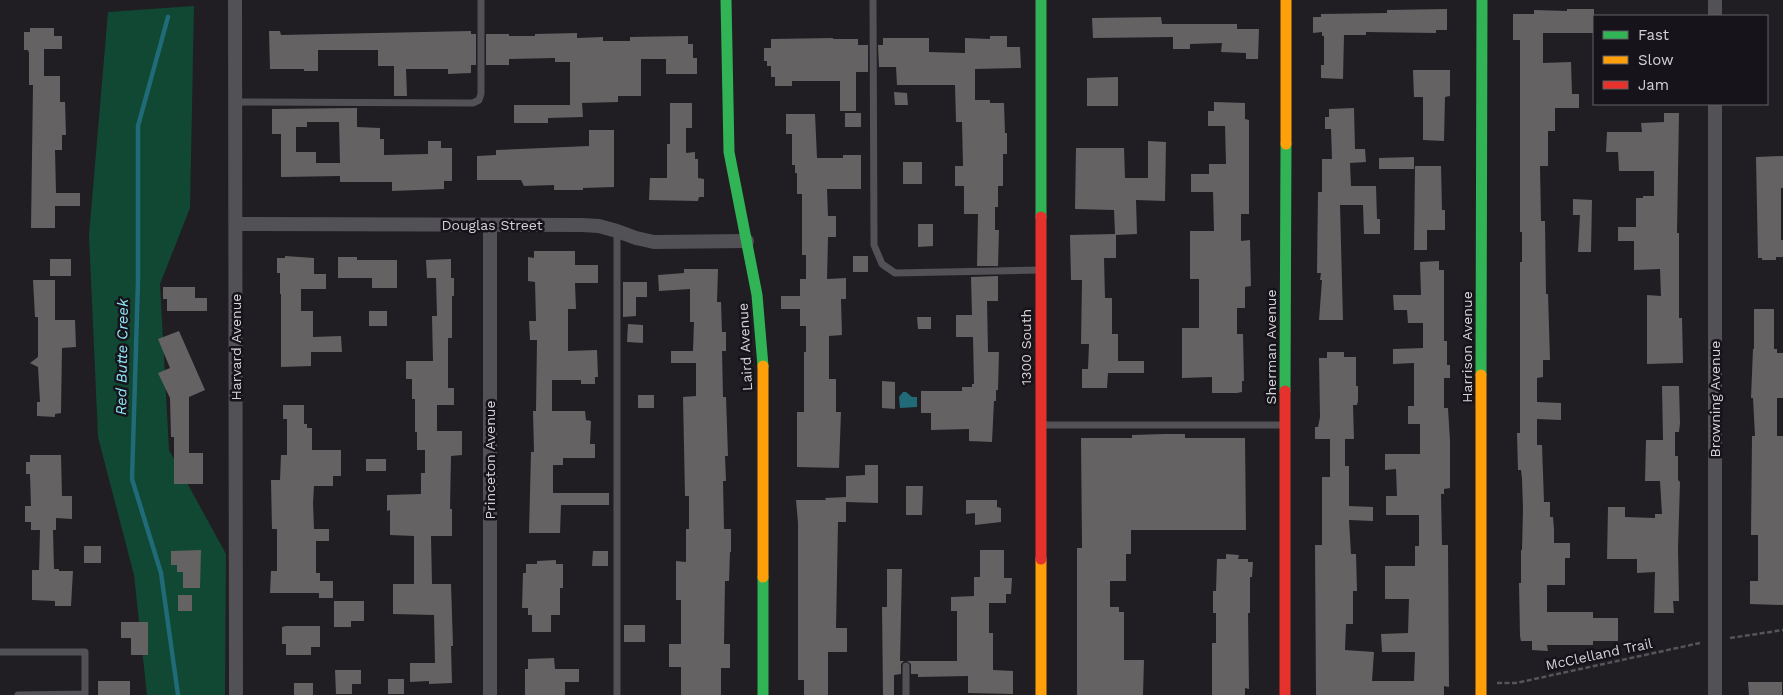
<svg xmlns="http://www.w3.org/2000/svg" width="1783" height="695" viewBox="0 0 1783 695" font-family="'Work Sans',sans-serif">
<rect width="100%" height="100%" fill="#201e23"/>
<path fill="#104833" d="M194 6 190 208 160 284 169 450 226 554 225 695H147L134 575 98 437 89 235 108 12Z"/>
<path fill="#216a78" d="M903 392H906L912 397H917V407L900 408 899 397Z"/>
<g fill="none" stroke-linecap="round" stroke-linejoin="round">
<path stroke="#216a78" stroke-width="4.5" d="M168 17 138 126V281L132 479 161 573 178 695"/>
</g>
<g fill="#656263" fill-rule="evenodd">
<path d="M1447 9V30H1436V33L1366 32V35H1344L1343 79 1321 78V65H1324V36H1322V32L1313 33V17H1321V14L1387 13V10Z"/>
<path d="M1567 9H1594V33H1543V63L1571 62 1572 94H1579V108H1555V131H1548V166H1540L1541 221H1545L1546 294H1548L1550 360H1543V377L1537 378V402L1561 403V420L1537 419V445H1542L1544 502H1550V517H1553L1554 529V543H1570V558H1565V585H1547V612H1593V618H1618V641H1593V645H1547L1548 651 1532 650V641H1521L1520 636 1519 583H1521V550H1522L1523 509 1522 479 1521 470H1518L1517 433H1520V262H1522V232H1520V40H1513V14H1534V10L1567 11Z"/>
<path d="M1161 17 1162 24H1237V29H1259L1258 59H1246V53L1221 52 1222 43 1190 44V49H1173V37L1093 38 1092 18Z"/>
<path d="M30 28H54V36H62V49H44V76H60V102H65L66 135H62V150H55L56 193H80V206H55V228H31L33 85H29V53L28 50H24V32H30Z"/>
<path d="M269 31H280L281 35 471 31V34H476V65H471V73L448 74V69H406L407 96H394V66H378V50H318V71H304V69H270Z"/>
<path d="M577 33V38L603 37V41H630V37L688 36V44H693V58H697V74H666V59H641V96H618V102L582 103 583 117 548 118V123H514V105H570V62H555V58L509 59V65H486V34H509V36H535V34Z"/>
<path d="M990 36H1007V47H1020L1021 68 975 69V100H990V103H1004L1005 133H1007V154H1003V186H998V207H995V230H999L998 266H977L978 214H964V186H955V166H963L962 122H956L955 85H897L896 67H879L878 45H883V38H929V52L965 53V38L990 39Z"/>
<path d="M833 38V39H858V45H868V72H856V111H840V81H792V86H775V77H771V66H767V61H764V48H771V39Z"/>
<path d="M1413 70H1450V96L1445 97 1444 141 1423 140V97H1414Z"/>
<path d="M1118 77V106H1087V78Z"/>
<path d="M894 92 907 93 908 105H895Z"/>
<path d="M1214 102 1245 103V119L1249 120V214H1241V241L1250 240 1251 286 1245 287V308H1237V334H1243L1244 381H1242V392L1237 393H1212V377L1182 378V328H1199V279H1190V231H1214L1213 192H1191V174H1209V164H1226L1225 126H1208V111H1214Z"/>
<path d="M670 103H692V128H686V153L695 152V159H698V178L704 179V197H699L698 201 649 200 650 178H667V144H670Z"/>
<path d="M357 108V127L380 128V139H384V155L428 154V141H441V148H452V181H444V189L392 191V182H340V176L281 177V134H272V109ZM307 122H339L340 163H316V152H296V127H307Z"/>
<path d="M1354 108 1355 149H1365L1366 162 1350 163 1351 186H1376L1377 219H1380V234H1364L1363 205H1340L1343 320H1319L1322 280H1320L1321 273H1317L1318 192H1322V159H1332L1331 129H1325V117H1329V109Z"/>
<rect x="845" y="113" width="16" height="14"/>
<path d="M1664 113H1679L1677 233H1679V318H1682L1683 363 1647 364V295L1661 296 1660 269 1634 270V241H1618V227H1636V198H1643V196H1654V171H1619L1618 152H1606L1607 132H1642L1641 123 1664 122Z"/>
<path d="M786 114H815L817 158H843V155H861V189H827L828 216H836V237H828L827 279 846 278V299H841L842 335 829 336V379H836V412H841L839 468 797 467V412H804V352H806V326H800V309H781V296H800V279H806V255H802V194H797V173H795V165H792V134H786Z"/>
<path d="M589 130H614V187L583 188V190H554V185L524 186 521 180H477V156L496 155V150L589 146Z"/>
<path d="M1148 141 1166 142 1165 201 1136 200 1137 234 1116 235V258H1104L1105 298H1112V334H1118V361H1144V373H1108L1107 388H1082V369H1088L1089 344H1081L1082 280H1071L1070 235 1115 234 1114 210 1075 209 1076 148H1124L1125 178H1148Z"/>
<path d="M1783 156V188H1781V240H1783V257H1776V260H1762V258H1758L1756 157Z"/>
<path d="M1414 157V169H1379V158Z"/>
<rect x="903" y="162" width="19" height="22"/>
<path d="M1415 166H1441L1442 210H1445V230H1427V250H1414Z"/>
<path d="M1573 199 1592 200 1591 252H1578L1580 215H1573Z"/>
<path d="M918 224H933V246L918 247Z"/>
<path d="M534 251H575V265H598V283H575L576 309H568V351L597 350 598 377H595V384H581V380H552V411H585L586 420 591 421 590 444H595V458H563V465H553V493H609V505H561L560 533H529L531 452H534L533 411H536L537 340H530L529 321H536L535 282 528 281V257L534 258Z"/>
<path d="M285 256 314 258V274H326V289H301V311H313V337L341 336 342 352H311V366L281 367V294H280V273H277V258H285Z"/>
<rect x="853" y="256" width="15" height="16"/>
<path d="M338 257H357V260H397V288H372V278H338Z"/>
<rect x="50" y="259" width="21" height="17"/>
<path d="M451 259V278H454V296H452V338H448V388H454V405H437V431H462V455L451 456 450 509H452V536H431L432 584H451L453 646H451L452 683 429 684V681L410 682V663H435L434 615 393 614V584H414V536L390 535V510L387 511V495L421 494V473H425V450H417V432H415V399H412V379H406V361H433L432 316H437L436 278H427L426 260Z"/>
<path d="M1439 261V270H1444V341H1447V365H1450V378H1444V408H1448L1450 441V488L1444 489V494H1441L1442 545H1448L1449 687 1444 686V695H1316L1315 545H1322V477H1330V439H1315V427H1318L1320 417 1319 358H1327V352H1344V357H1356V386H1358V401L1357 405H1353L1354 439H1345V466H1349V506L1373 507V521L1349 520 1351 554H1356L1357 591H1353V624H1346L1345 650 1374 652 1372 681H1414L1415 652H1382L1381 634 1408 633 1409 599H1385V566H1415V546H1419V515H1386V496H1397L1396 469 1385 470V454H1420V424H1408V406H1414V363L1393 364V349L1423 348V323H1408L1407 310H1394L1393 295H1421L1420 262Z"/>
<path d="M684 269H718L717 302H721L722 332H726V351H722L723 397H726L728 456H725L726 481H723L724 529H731V552H730L729 581H725L724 644H730V668H721V695H681V667H669V644H681V600H676V561L686 562V529H689V496H685L683 397 696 396V363H671V351H693L694 322H690V289L659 291 658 275 684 273Z"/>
<path d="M998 276V301H987L988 352H999L998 390H996V401H994L992 442 969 441V429L931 430V413H921V391H962V387H972V384H974L973 337H956V315H972L971 277Z"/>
<path d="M33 280H55V320H75L76 347 62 348 61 413 55 414V417L37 416V402H40L38 367 30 363 38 357V317H35Z"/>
<path d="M623 282H647V297H636V316L623 317Z"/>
<path d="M163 287H195V298H207V311H167V299H163Z"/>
<path d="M1754 309H1774V349H1777V353H1783V398H1777V436H1783V605L1750 604V581H1758V535H1751L1752 436H1755L1753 398H1751L1753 349H1754Z"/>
<rect x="369" y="311" width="18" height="15"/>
<path d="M917 317H931V329H918Z"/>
<path d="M628 324 643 325V343L627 342Z"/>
<path d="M179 331 205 390 189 397V453H203V484H174V437H171L170 398 158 373 170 368 158 339Z"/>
<path d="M882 381 895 382V409L882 408Z"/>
<path d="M1662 386H1679L1680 423 1679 432H1675V456H1678V480L1680 482 1678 548 1679 601H1673L1674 613H1654L1655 572 1637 573V559H1607L1608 507H1625V517L1655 518V514H1662L1660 481H1645L1646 440H1663Z"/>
<rect x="638" y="395" width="16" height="13"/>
<path d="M283 405H304V424H307V428H312V450H341V476H333V486H314L313 503 314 529H329V541H316V573H320V581H333V598H319V593H270L271 571H277V529H272L271 480H280L281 455H287V419H283Z"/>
<path d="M1165 434H1185V438H1245L1246 530H1131V554H1126V581H1110V607H1119V612H1124V660H1144L1143 695H1077V548H1082L1081 438H1132V435Z"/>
<path d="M30 455H61L62 496H72V519L56 518V530H53L54 569H59V571H73L71 606H55V601L32 600V570H39L40 530H31V522H25V506H31L30 474H26V462H30Z"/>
<rect x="366" y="459" width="20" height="12"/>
<path d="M865 465H878V503L846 502V522H838L836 628H847V652H828V695H804V680H798V523L796 500H826L825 498 846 497V476L865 475Z"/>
<path d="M906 486H923L922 515H906Z"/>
<path d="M966 500H997V507L1001 508V522L975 525V513L966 514Z"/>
<rect x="84" y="546" width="17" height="17"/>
<path d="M201 550 200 588H183V572H177V565H171V551Z"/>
<path d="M980 550H1004V578H1012L1011 594H1006V603H989V633H993V670L1013 671V694L968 693V676L918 677V674H911V664L907 661H957V611H951V597L974 596V577H980Z"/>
<path d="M593 551H608V566H592Z"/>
<path d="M1226 554 1239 555 1238 559H1248V562H1253L1252 577H1250V613H1248L1249 689 1245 688V695H1212V643H1216V613H1213V591H1216L1217 559H1226Z"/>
<path d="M556 560V564H563V588H560V615H551V632H532V615H528V608H522L523 573H526V564H537V561Z"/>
<path d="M887 569H902L900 661H904L901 664V674L894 675V695H883L882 607H887Z"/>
<rect x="178" y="595" width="14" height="16"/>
<path d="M334 601H364V621H351V627H334Z"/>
<path d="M121 622H148V655H131V638H121Z"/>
<rect x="624" y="625" width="21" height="17"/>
<path d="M286 626H320V647H311V655H286V644H282V627Z"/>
<path d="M554 658 555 669H579V682H565V695H525V669H528V659Z"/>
<path d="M335 670H361V684H352V694H336Z"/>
<rect x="388" y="679" width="16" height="15"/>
<rect x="98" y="681" width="32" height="14"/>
<path d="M1748 682H1782V695H1749Z"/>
<rect x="294" y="683" width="19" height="12"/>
</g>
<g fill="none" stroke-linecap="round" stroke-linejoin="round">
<g stroke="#555557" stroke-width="2.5" stroke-dasharray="5 2.5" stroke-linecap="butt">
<path d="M1730 638 1783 630"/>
<path d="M1497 683H1516L1700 643"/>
</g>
<g stroke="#525155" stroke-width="7">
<path d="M873 0 874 245 882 264 895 273 1041 270"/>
<path d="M235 102 473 103 479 100 481 94V0"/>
<path d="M617 231V695"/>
<path d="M1041 425H1285"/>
<path d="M0 652H85V694L18 695"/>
<path d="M906 695V666"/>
</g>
<g stroke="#525155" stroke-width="14">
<path d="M235 0 236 695"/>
<path d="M1715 16V0"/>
<path d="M236 224 582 225 599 226 617 231 636 238 654 242 747 241"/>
<path d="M490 695V225"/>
<path d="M1715 695V104"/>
</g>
<g stroke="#30b455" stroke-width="11">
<path d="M726 0 729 152 757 295 763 366"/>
<path d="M1041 0V217"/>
<path d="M1481 375 1482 0"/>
<path d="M1285 391 1286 144"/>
<path d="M763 577V695"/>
</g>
<g stroke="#ff9f0a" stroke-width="11">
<path d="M1286 144V0"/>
<path d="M763 366V577"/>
<path d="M1041 559V695"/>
<path d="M1481 695V375"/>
</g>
<g stroke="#e5322d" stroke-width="11">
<path d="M1041 217V559"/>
<path d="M1285 695V391"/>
</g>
</g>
<g text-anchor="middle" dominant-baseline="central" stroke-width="5" stroke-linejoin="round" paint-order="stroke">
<g font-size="14" fill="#d3d2d6" stroke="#16141a">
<text x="492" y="225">Douglas Street</text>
<text transform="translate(236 347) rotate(-90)">Harvard Avenue</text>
<text transform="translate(745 347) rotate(-93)">Laird Avenue</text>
<text transform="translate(1026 347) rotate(-90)">1300 South</text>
<text transform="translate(1271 347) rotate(-90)">Sherman Avenue</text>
<text transform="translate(1467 347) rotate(-90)">Harrison Avenue</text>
<text transform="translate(1715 399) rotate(-90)">Browning Avenue</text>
<text transform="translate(490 460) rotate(-90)">Princeton Avenue</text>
<text transform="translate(1599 654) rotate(-12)">McClelland Trail</text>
</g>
<g font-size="15" font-style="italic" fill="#91e6f9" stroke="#16141a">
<text transform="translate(122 357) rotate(-89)">Red Butte Creek</text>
</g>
</g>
<rect x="1593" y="15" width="175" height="90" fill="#16141a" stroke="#626065"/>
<rect x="1603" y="31" width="25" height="8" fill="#30b455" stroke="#626065"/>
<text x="1638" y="40" font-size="15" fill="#d3d2d6">Fast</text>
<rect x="1603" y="56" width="25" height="8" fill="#ff9f0a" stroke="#626065"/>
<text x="1638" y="65" font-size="15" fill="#d3d2d6">Slow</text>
<rect x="1603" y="81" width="25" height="8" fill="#e5322d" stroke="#626065"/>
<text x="1638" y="90" font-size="15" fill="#d3d2d6">Jam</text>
</svg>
